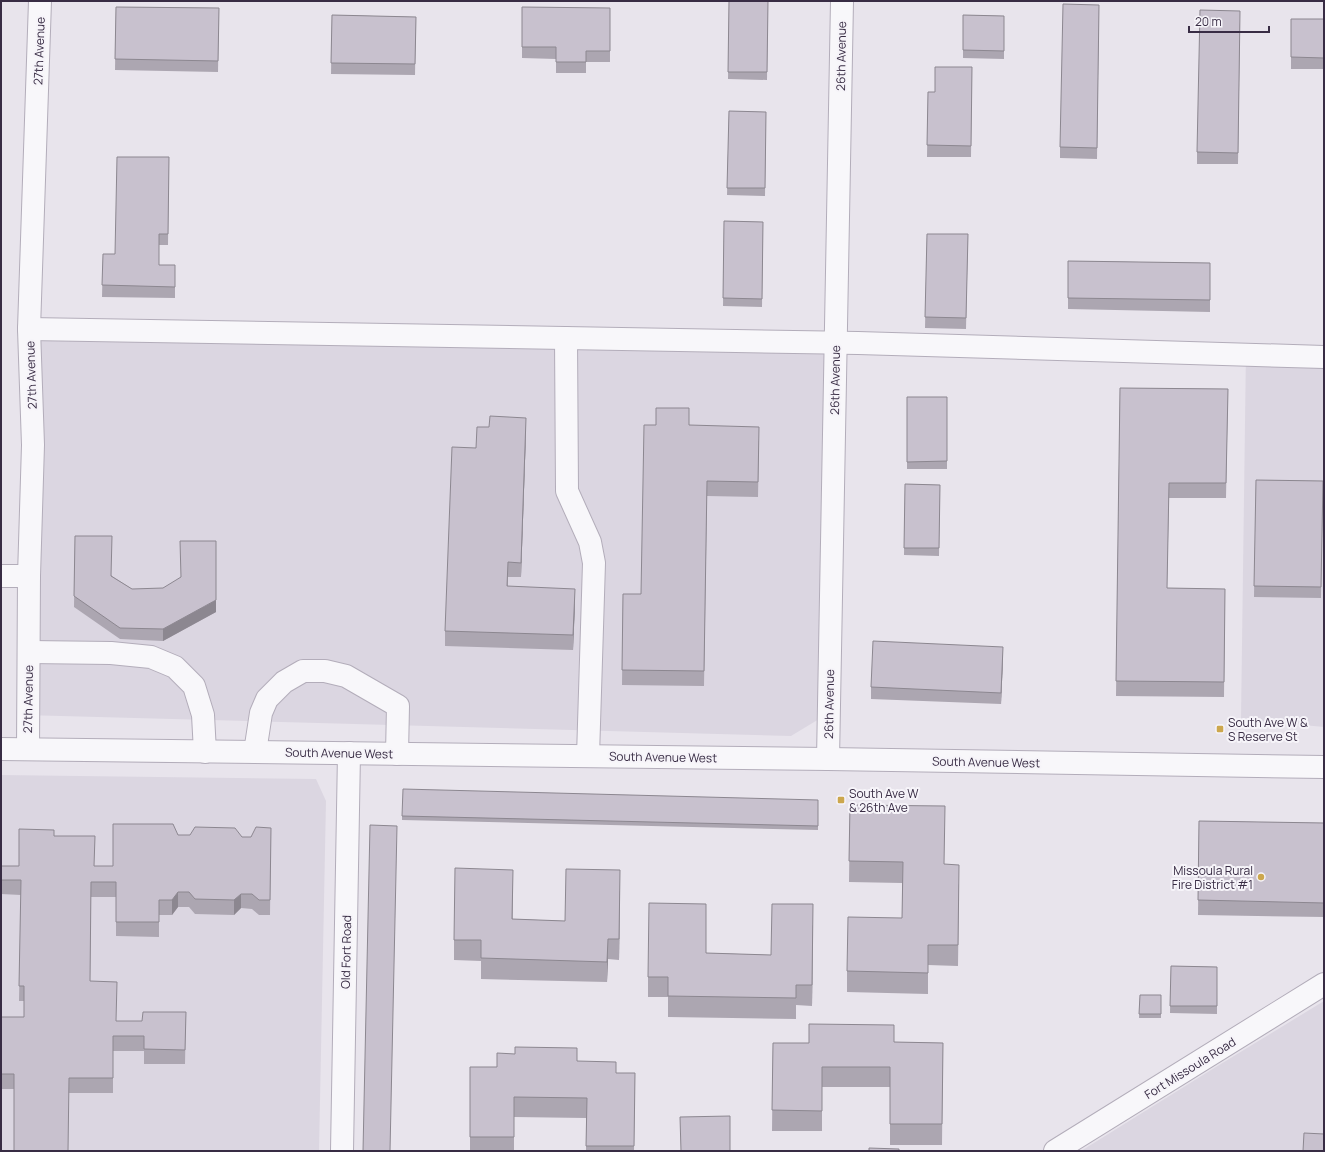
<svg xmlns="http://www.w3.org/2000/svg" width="1325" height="1152" viewBox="0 0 1325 1152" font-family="Manrope,sans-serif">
<rect width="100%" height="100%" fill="#e8e4ec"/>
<g fill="#dbd6e1">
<path d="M29 329 836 343 829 713 791 736 24 715Z"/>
<path d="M1246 349 1324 350V727L1241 719Z"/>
<path d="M1 775 316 779 326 801 319 1151H1Z"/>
<path d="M1324 1001V1151H1081L1211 1070Z"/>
</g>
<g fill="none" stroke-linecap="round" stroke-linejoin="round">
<defs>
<g id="minor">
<path d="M29 329 858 343 1324 357"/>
<path d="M566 338 567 491 590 542 594 563 588 756"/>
<path d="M1 576H29"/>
<path d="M29 652 111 653 151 657 175 667 194 686 203 715 205 752"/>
<path d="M1 749 828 759 1324 767"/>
<path d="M28 749 29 576 33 445 29 329 40 1"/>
<path d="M255 752 261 713 267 699 284 682 303 671H325L346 676 398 706 397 754"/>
<path d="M828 759 842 1"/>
<path d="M342 1151 349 753"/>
<path d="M1055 1151 1324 984"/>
</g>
</defs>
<use href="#minor" stroke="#b3adba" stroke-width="24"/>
<use href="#minor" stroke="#f8f7fa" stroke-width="22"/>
</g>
<g fill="#aca6b1">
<path d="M729 1H768L767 80 728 79Z"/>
<path d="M1099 5 1097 159 1060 158V147Z"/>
<path d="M116 7 219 8 218 72 115 70Z"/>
<path d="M522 7 610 8V62H586V73H556V59L522 58Z"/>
<path d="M332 15 416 17 415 75 331 74Z"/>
<path d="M963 15 1004 16V59L963 58Z"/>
<rect x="1291" y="19" width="33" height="50"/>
<path d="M1240 22 1238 164H1197V152Z"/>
<path d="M972 67 971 157H927L928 92H935Z"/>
<path d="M729 111 766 112 765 196 727 195Z"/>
<path d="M169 157 168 245H159V265H175V298L102 297 103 254H115Z"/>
<path d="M724 221 763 222 762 307 723 306Z"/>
<path d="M927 234H968L966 329 925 328Z"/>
<path d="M1068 261 1210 263V312L1068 309Z"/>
<path d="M1120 388 1228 389 1226 498H1169L1167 588 1225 589 1224 697 1116 696Z"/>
<rect x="907" y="397" width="40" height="72"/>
<path d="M689 425 759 441 758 497 707 496 704 686 622 685 623 594H641Z"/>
<path d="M526 432 521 577H508V586L575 604 573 650 445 646V631L476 448Z"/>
<path d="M1256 480 1323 481 1321 598 1254 597Z"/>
<path d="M905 484 940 485 939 556 904 555Z"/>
<path d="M75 536 112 576 132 589 216 612 163 641 120 639 74 607Z"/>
<path d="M1003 658 1001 704 871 699V687Z"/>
<path d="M818 800V830L402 820V816Z"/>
<path d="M850 805 944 864 959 885 958 966 928 965V994L847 992V971L902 918V883L849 882Z"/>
<path d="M1199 821 1324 823V917L1198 915Z"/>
<path d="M271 828 270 915H259L252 909 241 908 234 915 195 914 189 907H178L172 915H159V937L116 936V897H91L90 981 116 1021H142L186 1012 185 1064H144V1051H113V1093H69L14 1089H1V1017H24V1001H19L21 895 1 894V866H19L54 836 94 866H113L178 835 242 837H251Z"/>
<path d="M513 891 512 919 565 921 620 891 619 960 608 959 607 982 481 979V961L454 960V940Z"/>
<path d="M706 925V953L771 955 813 925 812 1006 796 1005V1019L668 1017V997H648V977Z"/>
<path d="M1171 966 1217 967V1014L1170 1013Z"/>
<path d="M1140 995H1161V1018H1139Z"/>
<path d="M894 1042 943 1043 942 1145H890V1087H822V1131H772L773 1043H809Z"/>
<path d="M515 1054 577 1061 616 1073H635L634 1151H586V1118L514 1117V1151H470V1067H497Z"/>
</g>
<g fill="#8c8790">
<path d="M526 418V432L521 577V563Z"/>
<path d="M575 589V604L573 650V635Z"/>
<path d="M216 600V612L163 641V629Z"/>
<path d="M1003 647V658L1001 704V693Z"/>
<path d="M513 870V891L512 940V919Z"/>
<path d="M620 870V891L619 960V939Z"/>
<path d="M178 892V907L172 915V900Z"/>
<path d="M241 894V908L234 915V900Z"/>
<path d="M813 904V925L812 1006V985Z"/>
<path d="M608 939V959L607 982V962Z"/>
</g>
<g fill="#c8c1ce" stroke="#8c8790">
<path d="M729 1H768L767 72H728Z"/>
<path d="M1063 4 1099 5 1097 148 1060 147Z"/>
<path d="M116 7 219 8 218 61 115 59Z"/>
<path d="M522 7 610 8V51H586V62H556V47H522Z"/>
<path d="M1200 10 1240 11 1238 153 1197 152Z"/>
<path d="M332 15 416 17 415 64 331 63Z"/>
<path d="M963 15 1004 16V51L963 50Z"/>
<path d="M1291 19H1324V58L1291 57Z"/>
<path d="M935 67H972L971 146 927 145 928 92H935Z"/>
<path d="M729 111 766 112 765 188H727Z"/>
<path d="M117 157H169L168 234H159V265H175V287L102 285 103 254H115Z"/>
<path d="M724 221 763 222 762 299 723 298Z"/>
<path d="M927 234H968L966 318 925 317Z"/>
<path d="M1068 261 1210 263V300L1068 298Z"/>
<path d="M1120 388 1228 389 1226 483H1169L1167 588 1225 589 1224 682 1116 681Z"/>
<path d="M907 397H947V461L907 462Z"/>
<path d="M656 408H689V425L759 427 758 482 707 481 704 671 622 670 623 594H641L644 425H656Z"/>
<path d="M490 416 526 418 521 563 508 562 507 586 575 589 573 635 445 631 452 447 476 448 477 427H489Z"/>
<path d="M1256 480 1323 481 1321 587 1254 586Z"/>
<path d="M905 484 940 485 939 548H904Z"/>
<path d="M75 536H112L111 576 132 589 163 588 181 577 180 541H216V600L163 629 120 628 74 596Z"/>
<path d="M873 641 1003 647 1001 693 871 687Z"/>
<path d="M403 789 818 800V826L402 816Z"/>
<path d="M850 805 945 806 944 864 959 865 958 945H928V973L847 971 848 917 902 918 903 862 849 861Z"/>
<path d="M1199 821 1324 823V903L1198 900Z"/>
<path d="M113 824H173L178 835H190L195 827 235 828 242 837H251L256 827 271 828 270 900H259L252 894H241L234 900 195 899 189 892H178L172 900H159V922H116V882H91L90 981 117 982 116 1021H142L143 1012H186L185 1050 144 1049V1036H113V1078H69L68 1151H14V1074H1V1017H24V986H19L21 880H1V866H19V829L54 830V836H95L94 866H113Z"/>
<path d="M370 825 397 826 390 1151H363Z"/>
<path d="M455 868 513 870 512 919 565 921 566 869 620 870 619 939H608L607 962 481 958V940H454Z"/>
<path d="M649 903 706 904V953L771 955 772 904H813L812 985H796V998L668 996V977H648Z"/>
<path d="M1171 966 1217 967V1006H1170Z"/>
<path d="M1140 995H1161V1014H1139Z"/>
<path d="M809 1024 894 1025V1042L943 1043 942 1124H890V1067H822V1111L772 1110 773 1043H809Z"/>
<path d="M515 1047 577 1048V1061L616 1062V1073H635L634 1146H586L587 1098 514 1097V1137H470V1067H497V1053L515 1054Z"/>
<path d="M730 1116V1151H681L680 1117Z"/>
<path d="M1304 1133 1324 1134V1151H1303Z"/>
<path d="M869 1148 899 1149V1151H869Z"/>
</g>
<g fill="#cca74d" stroke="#f6f4f9" stroke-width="1.5">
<rect x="1216" y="725" width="8" height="8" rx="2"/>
<rect x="837" y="796" width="8" height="8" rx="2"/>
<circle cx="1261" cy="877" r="4"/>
</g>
<g text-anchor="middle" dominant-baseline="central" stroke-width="4" stroke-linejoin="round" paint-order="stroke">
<g font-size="12" fill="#382c44" stroke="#f6f4f9">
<text transform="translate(39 51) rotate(-88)">27th Avenue</text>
<text transform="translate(841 56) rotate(-89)">26th Avenue</text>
<text transform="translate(31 375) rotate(-92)">27th Avenue</text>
<text transform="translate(835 380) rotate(-89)">26th Avenue</text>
<text transform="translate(28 699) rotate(-89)">27th Avenue</text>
<text transform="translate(829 704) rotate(-89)">26th Avenue</text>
<text transform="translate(339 753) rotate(1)">South Avenue West</text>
<text transform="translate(663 757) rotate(1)">South Avenue West</text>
<text transform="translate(986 762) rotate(1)">South Avenue West</text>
<text transform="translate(346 952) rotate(-89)">Old Fort Road</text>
<text transform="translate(1190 1068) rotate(-32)">Fort Missoula Road</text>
</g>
<g font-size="12" fill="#382c44" stroke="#f6f4f9" text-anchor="start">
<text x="1228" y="722">South Ave W &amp;<tspan x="1228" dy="14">S Reserve St</tspan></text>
<text x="849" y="793">South Ave W<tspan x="849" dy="14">&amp; 26th Ave</tspan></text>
<text x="1253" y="870" text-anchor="end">Missoula Rural<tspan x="1253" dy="14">Fire District #1</tspan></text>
</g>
</g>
<rect width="1325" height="1152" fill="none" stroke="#382c44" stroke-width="4"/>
<path d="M1189 26v6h80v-6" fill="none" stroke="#382c44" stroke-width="2"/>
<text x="1195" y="26" font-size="12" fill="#382c44" stroke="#f6f4f9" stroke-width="3" paint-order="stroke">20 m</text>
</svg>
